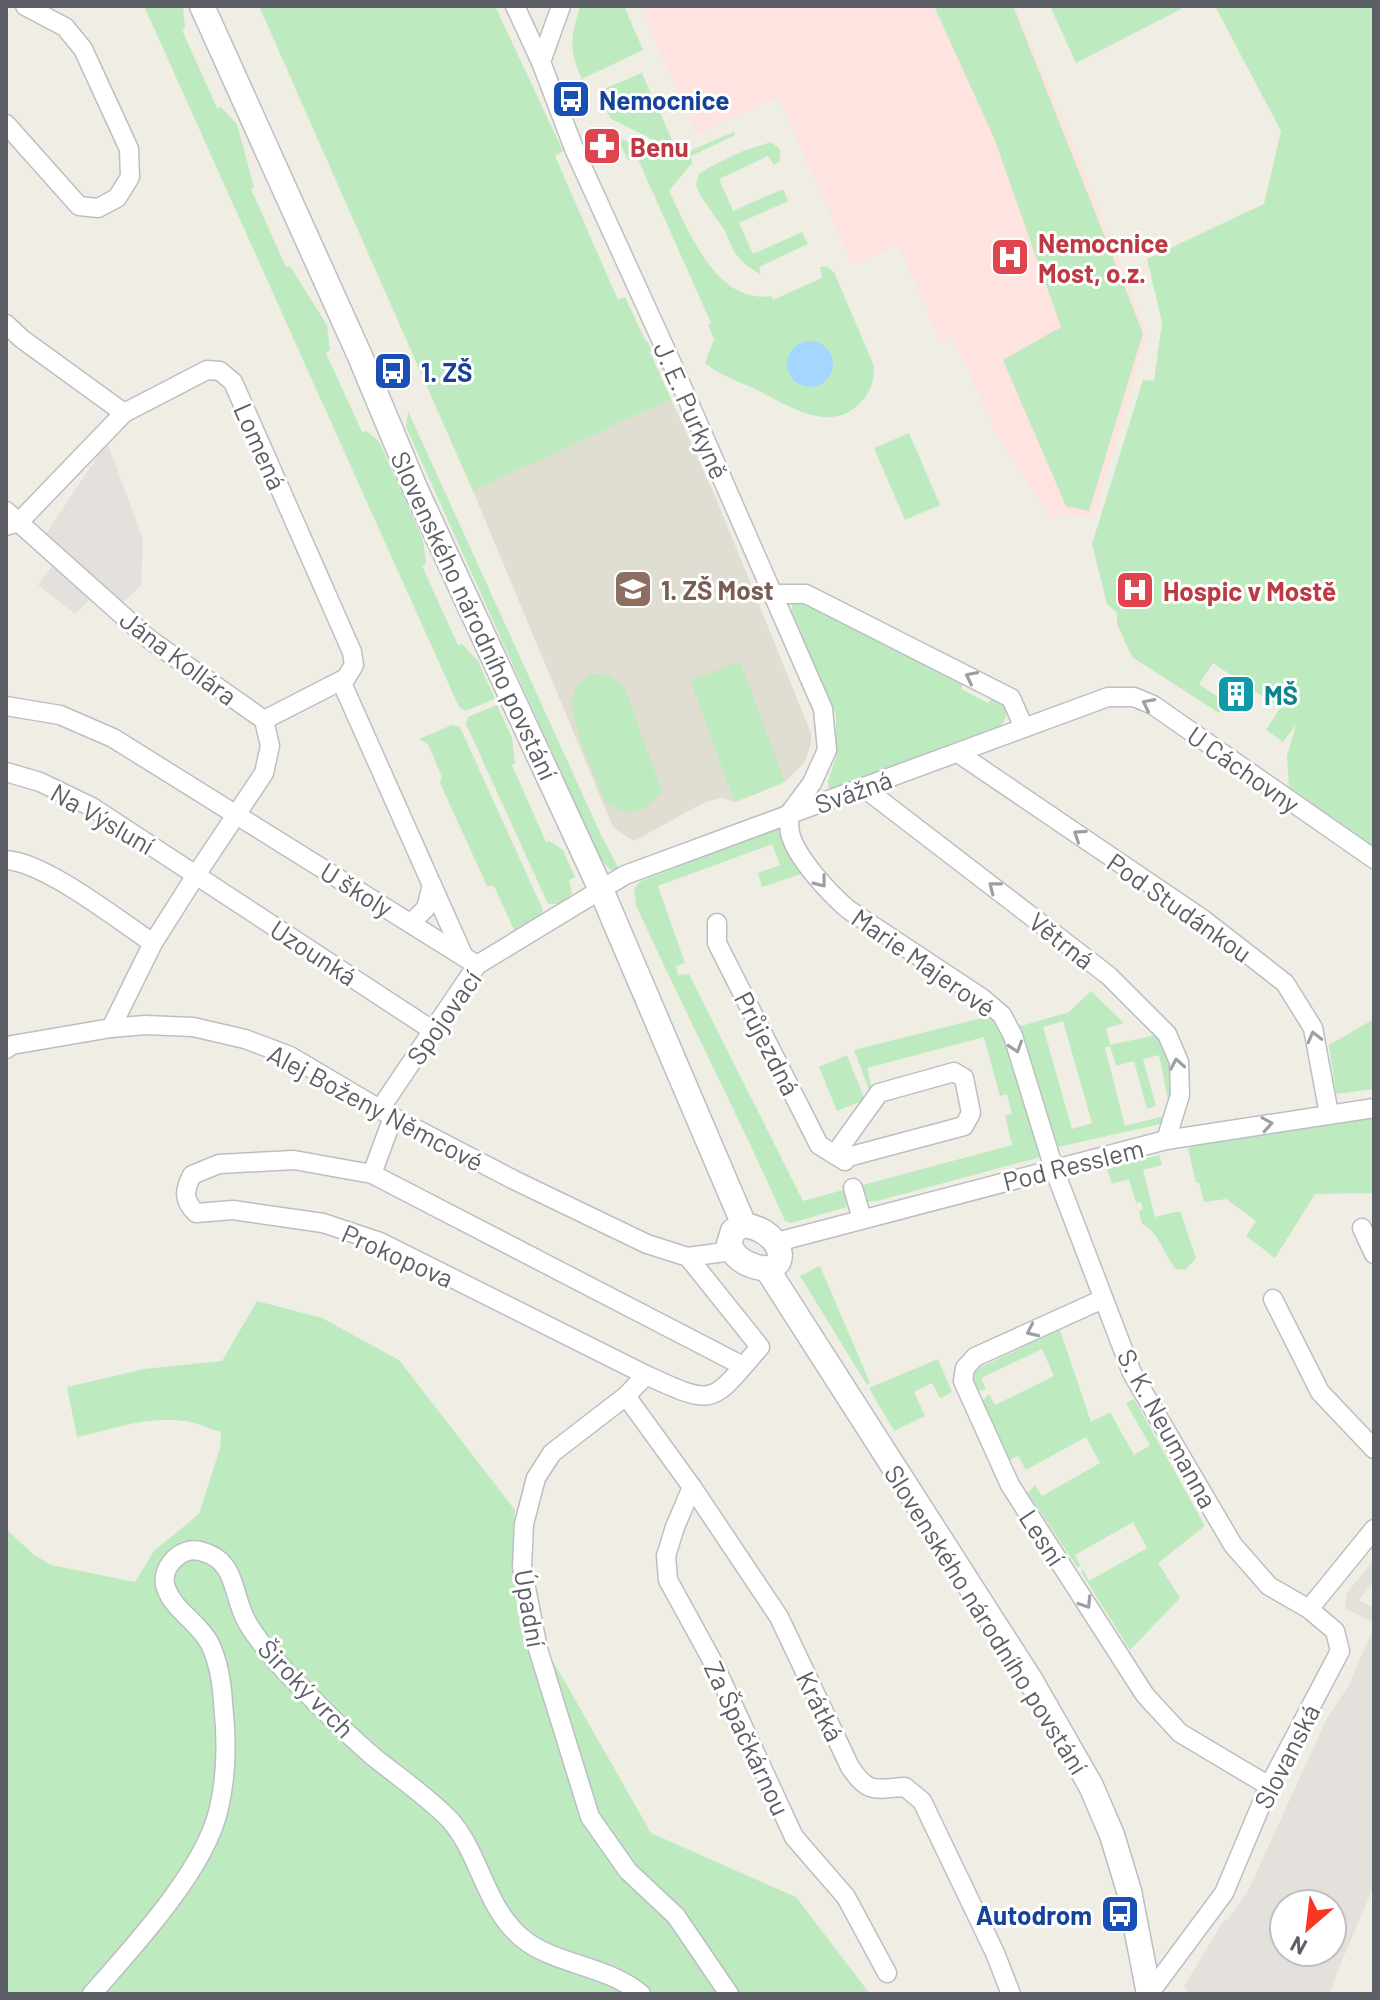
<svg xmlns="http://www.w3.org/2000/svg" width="1380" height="2000" viewBox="0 0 1380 2000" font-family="Barlow,sans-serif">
<rect width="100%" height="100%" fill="#f0eee4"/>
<g fill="#e4e1dc" fill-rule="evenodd">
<path d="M107 442 143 539 141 585 112 614 90 599 75 614 38 585 54 563 38 546Z"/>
<path d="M1374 1559V1581L1359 1600 1374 1608V1623L1345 1608 1347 1593Z"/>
<path d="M1374 1627V1886L1340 1965 1330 1994H1188L1184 1986 1224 1920 1227 1921 1248 1891 1327 1718 1348 1687ZM1284 1904H1332V1952H1284Z"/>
</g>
<path fill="#e0ddd3" d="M671 399 716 498 811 733V744L805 762 785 782 735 802 722 798 705 802 634 841 613 827 473 491Z"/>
<path fill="#fee3e0" d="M640 6H1015L1080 161 1147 334 1094 517 1061 514 1050 519 996 433 953 337 941 342 898 245 853 265 778 97 697 134Z"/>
<g fill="#beeabf" fill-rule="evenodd">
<path d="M144 6H183L185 28 182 30 217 108 221 107 237 124 254 187 251 189 286 267 290 266 327 325 330 350 326 353 362 432 366 431 379 441 423 540 426 564 422 566 458 645 462 644 478 661 495 699 465 711 459 707Z"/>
<path d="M259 6H495L563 151 555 156 618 300 625 297 646 342H648L652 351 650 352 671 399 473 491Z"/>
<path d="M580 6H624L643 50 582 79C568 48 571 38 580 6Z"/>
<path d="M934 6H1013L1143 333 1089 511 1066 506 1003 360 1061 327 994 138Z"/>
<path d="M1050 6H1187L1076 63Z"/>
<path d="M1215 6H1374V848L1289 787 1287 756 1296 725 1283 742 1266 730 1280 708 1213 663 1199 684 1227 703 1219 713 1132 657 1117 624V613L1107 604 1092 544 1143 380 1154 381 1162 322 1147 259 1264 204 1281 131Z"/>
<path d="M642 73 672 140 670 145H664L611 119 599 97 601 90Z"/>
<path d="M734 132 735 135 691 156 692 163 669 191C689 230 715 304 771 296L773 300 822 278 820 267H827L834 272 874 366C874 383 870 394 858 405 828 434 785 404 755 389 738 381 719 375 705 363L714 339 708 325 711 323 637 157 628 160 620 143 622 139 668 160ZM803 342 815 387 803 386 796 383 790 352Z"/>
<path d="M771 142 780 149V161L774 165 768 156 719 179 733 211 783 189 788 201 739 223 753 254 802 232 808 244 759 267 761 275 746 265 734 252 725 231 700 195 696 184 699 174 710 167 743 151Z"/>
<path d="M408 411 602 837 620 871 611 870 600 859 406 427Z"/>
<path d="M909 433 940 505 905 520 874 448Z"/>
<path d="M803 600 963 683 961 689 988 703 993 697 1001 699C1009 713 1007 719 997 731L834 791 829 788 828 781 836 757V716L791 611 793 601Z"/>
<path d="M740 662 785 782 735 802 690 680Z"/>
<path d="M591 674 610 676 625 688 662 792C646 812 626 820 605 802 596 777 565 716 574 692 577 683 584 679 591 674Z"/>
<path d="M497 705 512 738 515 763 512 765 546 842 550 841 563 850 575 877 569 880 572 894 559 904H548L466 724 468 717Z"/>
<path d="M452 725 460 727 543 910 541 917 515 932 494 886H487L440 783 442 777 428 744 419 739Z"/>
<path d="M779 827 807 872 762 887 758 873 780 865 772 844 658 886 685 963 676 966 678 975 689 974 803 1201 843 1190 847 1207 791 1223 785 1221C738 1114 684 1011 636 905L634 888 641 881Z"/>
<path d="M1091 991 1124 1023 1106 1028 1110 1045 1160 1034C1175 1062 1184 1094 1165 1123L1058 1147 1017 1023 1021 1026 1069 1012ZM1063 1021 1092 1123 1072 1129 1043 1027ZM1110 1046 1116 1066 1134 1061 1147 1109 1156 1106 1143 1059 1159 1055 1169 1105 1164 1116 1125 1126 1105 1048Z"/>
<path d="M994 1015 999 1022 1044 1156 877 1201 864 1202 859 1186 1012 1145 1005 1115 1012 1114 1007 1094 1000 1096 984 1037 867 1068 872 1089 869 1090 854 1050Z"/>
<path d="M1374 1019V1089L1336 1094 1329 1045Z"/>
<path d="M847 1055 865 1100 837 1111 819 1067Z"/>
<path d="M1374 1118V1193L1315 1194 1275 1258 1246 1236 1256 1221 1226 1199 1204 1202 1199 1183H1196L1188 1148 1241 1136Z"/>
<path d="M1159 1155 1162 1165 1143 1170 1155 1217 1180 1211 1196 1258 1185 1270 1176 1269C1164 1256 1159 1231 1142 1224L1139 1211 1143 1209 1141 1202 1136 1203 1129 1179 1112 1184 1107 1169Z"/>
<path d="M820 1266 870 1383 867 1385 800 1276Z"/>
<path d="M257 1301 322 1318 399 1360 515 1510 512 1563 518 1615 557 1668 651 1833 796 1897 870 1994H6V1529L33 1554 51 1565 135 1582 154 1551 199 1514 220 1448 221 1432C211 1430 201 1424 190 1422 152 1414 114 1429 77 1437L67 1387 144 1369 222 1361Z"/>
<path d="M1060 1330 1091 1422 1110 1412 1134 1455 1150 1445 1126 1403 1134 1399 1205 1526 1158 1563 1180 1598 1130 1650 1081 1572 1083 1570 1089 1581 1147 1548 1133 1522 1075 1555 1081 1566 1077 1567 1028 1493 1035 1485 1042 1496 1100 1463 1086 1437 1026 1470 1018 1456 1010 1460 982 1401 989 1394 995 1405 1054 1376 1042 1349 981 1378 986 1389 979 1391 974 1382 973 1373 981 1367Z"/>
<path d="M938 1359 952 1392 940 1398 932 1383 914 1392 925 1416 894 1431 869 1388Z"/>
</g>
<circle fill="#a5d6ff" cx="810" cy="364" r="23"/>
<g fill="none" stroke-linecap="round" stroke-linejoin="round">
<defs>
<g id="street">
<path d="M515 6 541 62 575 151 669 357 823 709 827 750 812 783 789 814"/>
<path d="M541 62 561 6"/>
<path d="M6 124 79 206 98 208 117 198 130 177 129 149 83 49 65 27 25 6"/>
<path d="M6 324 22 339 124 413"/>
<path d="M6 511 149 639 264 720 270 746 264 773 196 875 153 943 111 1028"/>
<path d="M6 526 19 522 124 413 207 370 220 371 233 382 352 652 354 665 346 678 264 720"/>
<path d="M773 594H806L1011 698 1024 728"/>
<path d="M341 681 464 957"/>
<path d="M6 706 60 715 113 738 477 965"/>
<path d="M958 753 1204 920 1285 983 1313 1028 1329 1114"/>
<path d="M6 772 40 782 92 807 432 1030"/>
<path d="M863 787 1109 976 1167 1034 1179 1062 1180 1095 1166 1140"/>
<path d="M789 814C789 820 789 827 790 833 796 858 830 894 849 910L982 998 1002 1015 1013 1036 1054 1169 1132 1373 1233 1545 1269 1586 1309 1609"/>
<path d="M6 860C45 862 118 920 153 943"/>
<path d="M411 923 426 908 432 885"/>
<path d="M717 923V943L819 1145 845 1161"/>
<path d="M6 1049 12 1045 111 1028 145 1025 193 1027 245 1039 290 1056 393 1117 514 1180 647 1244 688 1257 732 1251"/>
<path d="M380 1109 477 965 625 875 1108 697H1134L1153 705 1374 859"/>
<path d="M835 1154 879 1093 954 1072 964 1078 971 1113 964 1126 844 1158"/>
<path d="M372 1174 393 1117"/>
<path d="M853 1188 862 1219"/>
<path d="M1362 1228 1374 1254"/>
<path d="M777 1242 1166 1140 1374 1108"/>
<path d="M688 1257 760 1347C711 1403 717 1408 646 1375L380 1242 323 1223 233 1210 196 1213C183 1200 184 1191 192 1175L219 1164 294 1160 372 1174 743 1366"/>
<path d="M1103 1299 975 1357 965 1368 963 1381 1010 1485 1145 1695 1180 1733 1269 1786"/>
<path d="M1273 1299 1320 1392 1374 1449"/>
<path d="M646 1375 626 1396 552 1453 536 1478 524 1524 522 1567 538 1649 590 1817 628 1871 676 1916 729 1994"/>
<path d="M626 1396 692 1487 779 1617 850 1767C868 1794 874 1789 905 1787L922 1801 995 1953 1011 1994"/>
<path d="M692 1487 675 1527 666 1556 668 1580 714 1664 794 1837 846 1897 887 1973"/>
<path d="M92 1994C133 1947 203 1872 218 1812 227 1777 227 1739 223 1703 222 1685 218 1661 210 1644 199 1622 174 1611 166 1588 159 1569 180 1546 200 1551 238 1560 231 1594 247 1622 256 1639 271 1655 284 1670 313 1700 343 1731 375 1758 400 1778 428 1797 450 1820 481 1855 484 1906 522 1938 554 1965 607 1965 641 1994"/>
<path d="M1149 1994 1224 1893 1269 1786 1340 1651 1335 1631 1309 1609 1374 1529"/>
</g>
<g id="secondary">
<path d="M202 6 359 354 415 488 602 892 744 1225"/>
<path d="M744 1225C789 1232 792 1281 751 1265 741 1262 733 1254 729 1244L733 1231Z"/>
<path d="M767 1269 1031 1681 1091 1786 1112 1835 1129 1891 1149 1994"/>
</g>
</defs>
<use href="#street" stroke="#bcbec4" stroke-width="21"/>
<use href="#secondary" stroke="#babdc4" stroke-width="27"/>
<use href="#street" stroke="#fff" stroke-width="18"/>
<use href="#secondary" stroke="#fff" stroke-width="24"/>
</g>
<defs><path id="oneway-chevron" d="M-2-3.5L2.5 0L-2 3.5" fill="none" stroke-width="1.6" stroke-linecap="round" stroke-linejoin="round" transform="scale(2)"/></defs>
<g stroke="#9da0a3">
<use href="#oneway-chevron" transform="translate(971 677) rotate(-153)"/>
<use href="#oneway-chevron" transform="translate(1148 704) rotate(-153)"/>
<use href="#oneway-chevron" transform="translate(1079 835) rotate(-146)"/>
<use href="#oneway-chevron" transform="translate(821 882) rotate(52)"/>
<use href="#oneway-chevron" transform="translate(994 887) rotate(-142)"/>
<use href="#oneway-chevron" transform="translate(1314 1037) rotate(-104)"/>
<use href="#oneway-chevron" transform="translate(1016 1047) rotate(72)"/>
<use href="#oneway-chevron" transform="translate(1177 1064) rotate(-100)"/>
<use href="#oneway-chevron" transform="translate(1267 1124) rotate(-9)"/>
<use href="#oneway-chevron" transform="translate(1032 1331) rotate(155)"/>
<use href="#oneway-chevron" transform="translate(1086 1603) rotate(57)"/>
</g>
<defs>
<symbol id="bus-square" viewBox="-11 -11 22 22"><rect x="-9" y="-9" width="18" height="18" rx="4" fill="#1a4fb4" stroke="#fff"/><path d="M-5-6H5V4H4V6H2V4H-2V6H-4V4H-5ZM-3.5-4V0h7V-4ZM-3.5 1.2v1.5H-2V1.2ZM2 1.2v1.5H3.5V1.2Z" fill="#fff"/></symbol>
<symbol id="pharmacy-square" viewBox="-11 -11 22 22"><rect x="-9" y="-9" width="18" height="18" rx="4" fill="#e0444e" stroke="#fff"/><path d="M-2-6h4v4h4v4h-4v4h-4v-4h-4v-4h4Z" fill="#fff"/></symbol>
<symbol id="hospital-square" viewBox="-11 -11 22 22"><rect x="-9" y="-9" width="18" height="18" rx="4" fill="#e0444e" stroke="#fff"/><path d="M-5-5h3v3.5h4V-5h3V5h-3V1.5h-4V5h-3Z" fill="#fff"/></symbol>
<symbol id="school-square" viewBox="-11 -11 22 22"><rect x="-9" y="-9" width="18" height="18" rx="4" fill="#8d6e63" stroke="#fff"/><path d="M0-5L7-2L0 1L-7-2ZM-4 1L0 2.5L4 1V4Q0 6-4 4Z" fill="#fff"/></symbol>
<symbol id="building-square" viewBox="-11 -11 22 22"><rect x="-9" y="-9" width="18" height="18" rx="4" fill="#0f9aa8" stroke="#fff"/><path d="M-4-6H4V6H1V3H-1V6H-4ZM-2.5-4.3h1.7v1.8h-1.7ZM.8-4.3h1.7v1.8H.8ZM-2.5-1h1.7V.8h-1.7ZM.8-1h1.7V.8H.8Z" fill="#fff"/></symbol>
</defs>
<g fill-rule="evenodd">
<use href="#bus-square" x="549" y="77" width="44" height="44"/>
<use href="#pharmacy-square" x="580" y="124" width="44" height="44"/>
<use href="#hospital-square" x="988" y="235" width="44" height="44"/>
<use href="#bus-square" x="371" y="349" width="44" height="44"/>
<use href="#school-square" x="611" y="567" width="44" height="44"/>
<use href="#hospital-square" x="1113" y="568" width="44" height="44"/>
<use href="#building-square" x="1214" y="672" width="44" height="44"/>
<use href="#bus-square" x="1098" y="1892" width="44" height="44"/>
</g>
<g text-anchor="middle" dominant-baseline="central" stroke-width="6" stroke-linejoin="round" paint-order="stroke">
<g font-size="26" font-weight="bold" fill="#164399" stroke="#fff" text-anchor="start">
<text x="599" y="99">Nemocnice</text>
<text x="421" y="371">1. ZŠ</text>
<text x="1092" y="1914" text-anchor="end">Autodrom</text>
</g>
<g font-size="26" font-weight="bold" fill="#be3a42" stroke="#fff" text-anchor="start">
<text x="630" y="146">Benu</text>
<text x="1038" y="242">Nemocnice<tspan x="1038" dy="30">Most, o.z.</tspan></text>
<text x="1163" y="590">Hospic v Mostě</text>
</g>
<g font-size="26" fill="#5c6066" stroke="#fff">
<text transform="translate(692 410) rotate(66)">J. E. Purkyně</text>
<text transform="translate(261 446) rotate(66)">Lomená</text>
<text transform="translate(475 615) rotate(65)">Slovenského národního povstání</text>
<text transform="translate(179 657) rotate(37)">Jána Kollára</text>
<text transform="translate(1244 769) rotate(35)">U Cáchovny</text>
<text transform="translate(853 791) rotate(-20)">Svážná</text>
<text transform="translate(103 818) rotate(30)">Na Výsluní</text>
<text transform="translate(357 889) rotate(32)">U školy</text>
<text transform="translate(1180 907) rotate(35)">Pod Studánkou</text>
<text transform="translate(1062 940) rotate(38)">Větrná</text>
<text transform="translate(314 952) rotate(33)">Uzounká</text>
<text transform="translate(924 962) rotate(35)">Marie Majerové</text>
<text transform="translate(443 1017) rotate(-55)">Spojovací</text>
<text transform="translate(768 1043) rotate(63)">Průjezdná</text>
<text transform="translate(376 1107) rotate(28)">Alej Boženy Němcové</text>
<text transform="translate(1073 1164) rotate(-14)">Pod Resslem</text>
<text transform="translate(398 1255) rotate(24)">Prokopova</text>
<text transform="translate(1168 1428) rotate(61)">S. K. Neumanna</text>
<text transform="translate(1043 1537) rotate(57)">Lesní</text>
<text transform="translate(531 1608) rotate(80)">Úpadní</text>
<text transform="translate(987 1619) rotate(58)">Slovenského národního povstání</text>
<text transform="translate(307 1688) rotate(46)">Široký vrch</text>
<text transform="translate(821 1706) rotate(64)">Krátká</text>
<text transform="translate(748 1738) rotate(65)">Za Špačkárnou</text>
<text transform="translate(1286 1756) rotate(-63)">Slovanská</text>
</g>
<g font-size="26" font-weight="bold" fill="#785e54" stroke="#fff" text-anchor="start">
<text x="661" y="589">1. ZŠ Most</text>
</g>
<g font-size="26" font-weight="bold" fill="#0d838f" stroke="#fff" text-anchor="start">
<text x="1264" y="694">MŠ</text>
</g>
</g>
<rect width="1380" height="2000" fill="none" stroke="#5c6066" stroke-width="16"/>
<g transform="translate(1308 1928) rotate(208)"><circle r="38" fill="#ffffff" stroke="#bebfc2" stroke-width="2"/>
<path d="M0-6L14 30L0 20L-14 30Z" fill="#fa3520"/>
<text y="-12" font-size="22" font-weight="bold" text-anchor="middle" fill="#5c6066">N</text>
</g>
</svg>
